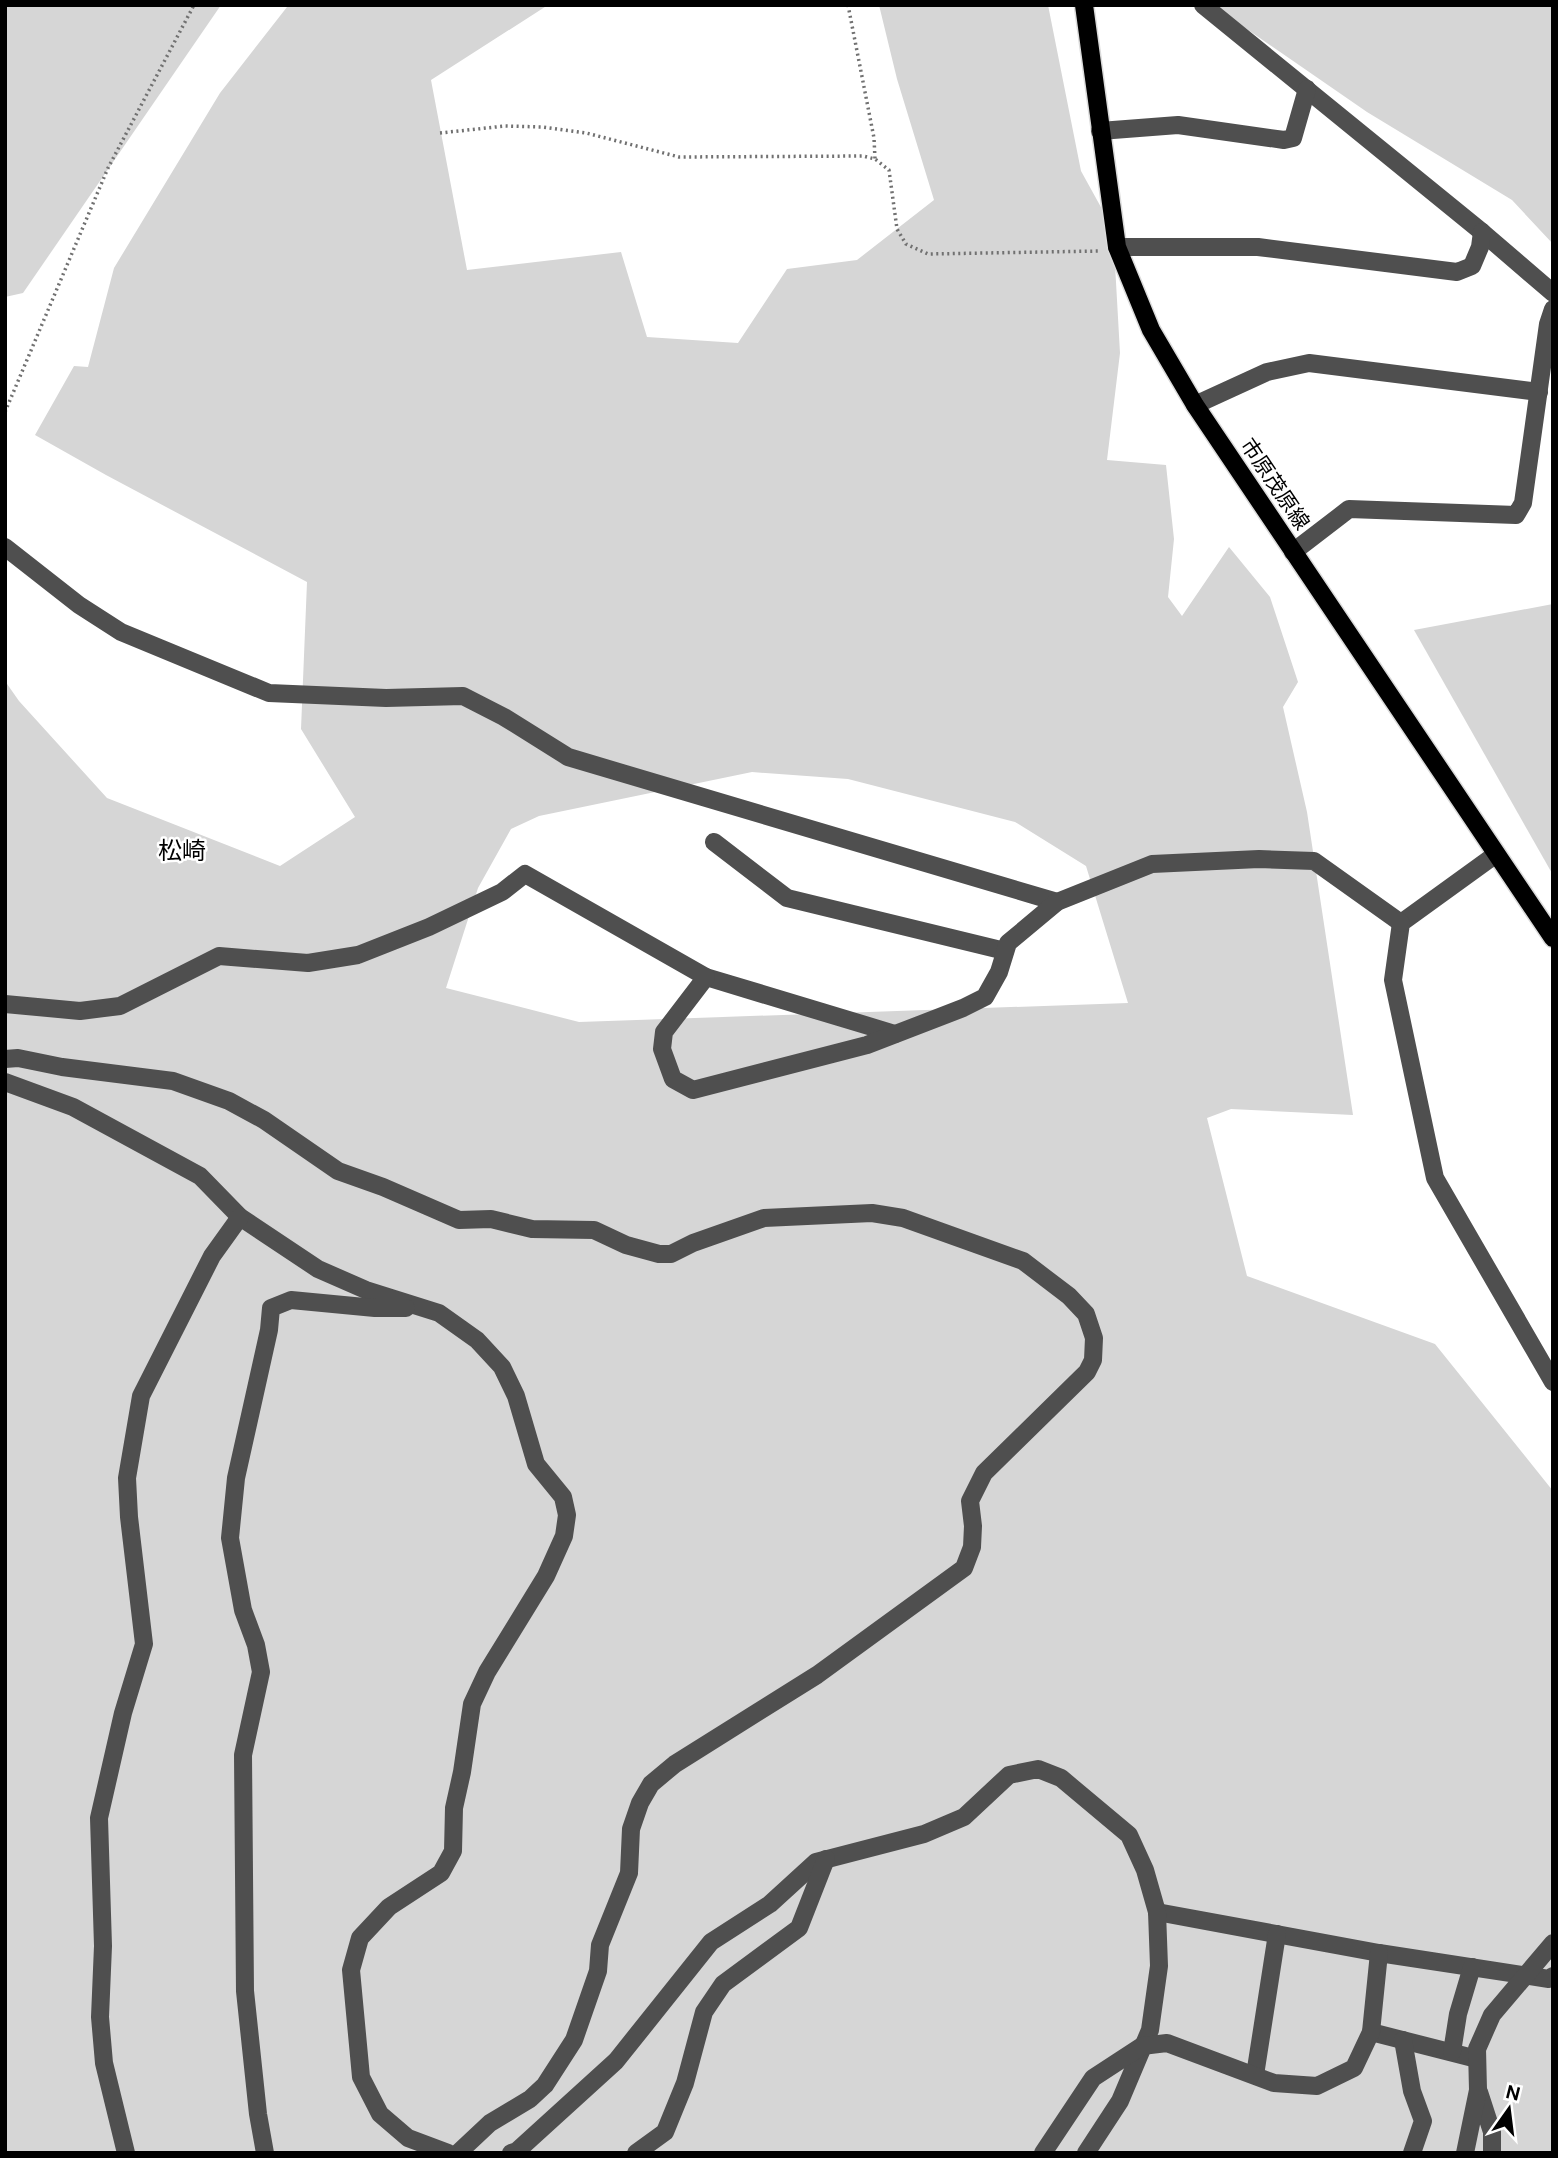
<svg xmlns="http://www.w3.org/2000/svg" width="1558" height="2158" viewBox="0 0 1558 2158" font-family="'DM Sans','Noto Sans JP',sans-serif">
<rect width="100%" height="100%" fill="#fff"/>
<g fill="#d6d6d6" fill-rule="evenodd">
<path d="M5 5H221L23 293 5 297Z"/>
<path d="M282 5H548L431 80 467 270 621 252 647 337 738 343 787 269 857 260 934 200 897 79 879 5H1048L1081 171 1113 229 1120 353 1107 460 1166 465 1174 539 1168 597 1182 616 1229 547 1270 597 1298 682 1283 707 1307 812 1353 1115 1231 1109 1207 1118 1247 1276 1435 1344 1553 1491V2153H5V681L19 701 107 798 280 866 355 817 301 729 307 582 106 475 35 435 74 366 88 367 114 268 220 93 287 7ZM752 772 848 779 1015 822 1086 866 1128 1003 579 1022 446 988 478 888 511 829 539 816Z"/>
<path d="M1212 5H1553V244L1512 200 1367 112Z"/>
<path d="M1553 604V875L1414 630Z"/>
</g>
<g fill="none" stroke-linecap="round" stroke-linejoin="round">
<defs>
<path id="major" d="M1084 5 1117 247 1151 330 1195 405 1553 938"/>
</defs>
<use href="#major" stroke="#dbdbdb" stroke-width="21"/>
<g stroke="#717171" stroke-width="3.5" stroke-dasharray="2 3.5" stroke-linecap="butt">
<path d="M848 5 874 138 875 159"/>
<path d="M440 133 505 126 543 127 586 133 679 157 863 156 875 159 889 170 897 229 906 244 928 254 1100 251"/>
<path d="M5 412 108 168 194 5"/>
</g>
<g stroke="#4f4f4f" stroke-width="18">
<path d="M1203 5 1482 232 1553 293"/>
<path d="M1100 131 1178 125 1284 140 1293 138 1307 89"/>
<path d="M1117 247H1258L1457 272 1472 266 1480 247 1482 232"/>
<path d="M1195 405 1267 372 1309 363 1539 392"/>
<path d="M5 547 79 605 121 632 269 693 386 698 463 696 504 717 568 757 1057 902"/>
<path d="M1293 552 1349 509 1516 515 1523 503 1548 324 1553 309"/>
<path d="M714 842 787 898 1005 951"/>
<path d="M1495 855 1401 923 1393 980 1435 1178 1553 1382"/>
<path d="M706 977 895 1034"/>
<path d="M5 1004 80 1011 120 1006 219 956 308 963 358 955 429 927 502 892 525 874 706 977 664 1032 662 1049 673 1079 693 1090 867 1045 963 1008 985 997 999 972 1008 943 1057 902 1152 864 1259 859 1314 861 1401 923"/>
<path d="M5 1059 18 1058 62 1067 173 1081 229 1101 264 1120 338 1171 383 1187 459 1220 491 1219 532 1229 594 1230 626 1245 659 1254H671L693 1243 764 1218 872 1213 903 1218 1023 1261 1069 1296 1086 1314 1094 1338 1093 1360 1087 1372 984 1473 970 1501 973 1526 972 1547 964 1568 817 1675 675 1764 651 1784 640 1803 631 1829 629 1873 600 1945 598 1971 574 2040 545 2085 530 2099 490 2123 458 2153"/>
<path d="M5 1082 73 1107 200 1176 240 1217 318 1269 366 1290 439 1313 477 1340 502 1367 516 1396 536 1464 563 1497 567 1515 564 1536 546 1576 487 1672 472 1704 462 1772 454 1808 453 1851 441 1873 389 1907 360 1938 351 1970 361 2077 380 2114 408 2138 448 2153"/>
<path d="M1157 1912 1379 1953 1549 1979 1553 1976"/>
<path d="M1371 2032 1477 2059"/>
<path d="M1403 2040 1412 2091 1423 2121 1412 2153"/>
<path d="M1452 2052 1458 2014 1472 1967"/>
<path d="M1255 2075 1277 1934"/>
<path d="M1479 2092 1492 2132V2153"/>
<path d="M126 2153 104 2063 100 2017 103 1946 99 1818 123 1713 144 1644 129 1517 127 1478 141 1396 212 1256 240 1217"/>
<path d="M265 2153 258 2114 245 1991 243 1755 261 1672 256 1645 243 1610 230 1538 236 1478 269 1330 271 1308 291 1300 375 1308H406"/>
<path d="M511 2153 517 2151 616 2061 711 1942 770 1904 816 1862 924 1834 964 1817 1009 1775 1038 1769 1061 1778 1129 1835 1145 1870 1157 1912 1159 1966 1150 2030 1120 2101 1086 2153"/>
<path d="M636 2153 665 2132 685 2083 704 2012 723 1984 799 1928 826 1859"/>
<path d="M1043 2153 1093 2078 1142 2046 1167 2043 1274 2083 1317 2086 1354 2068 1371 2032 1379 1953"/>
<path d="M1465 2153 1478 2090 1477 2049 1492 2015 1553 1943"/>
</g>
<use href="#major" stroke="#000" stroke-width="18"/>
</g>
<g text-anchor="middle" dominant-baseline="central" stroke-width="5" stroke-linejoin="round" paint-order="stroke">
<g font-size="21" fill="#000" stroke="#fff">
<text transform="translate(1275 484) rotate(56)">市原茂原線</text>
</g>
<g font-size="24" fill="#000" stroke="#fff">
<text x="182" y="850">松崎</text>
</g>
</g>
<rect width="1558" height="2158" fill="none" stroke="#000000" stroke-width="14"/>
<g transform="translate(1509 2109) rotate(14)" stroke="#ffffff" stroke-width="5" paint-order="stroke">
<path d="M0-5L12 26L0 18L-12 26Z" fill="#000000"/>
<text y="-10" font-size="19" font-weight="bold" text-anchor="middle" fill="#000000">N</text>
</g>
</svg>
